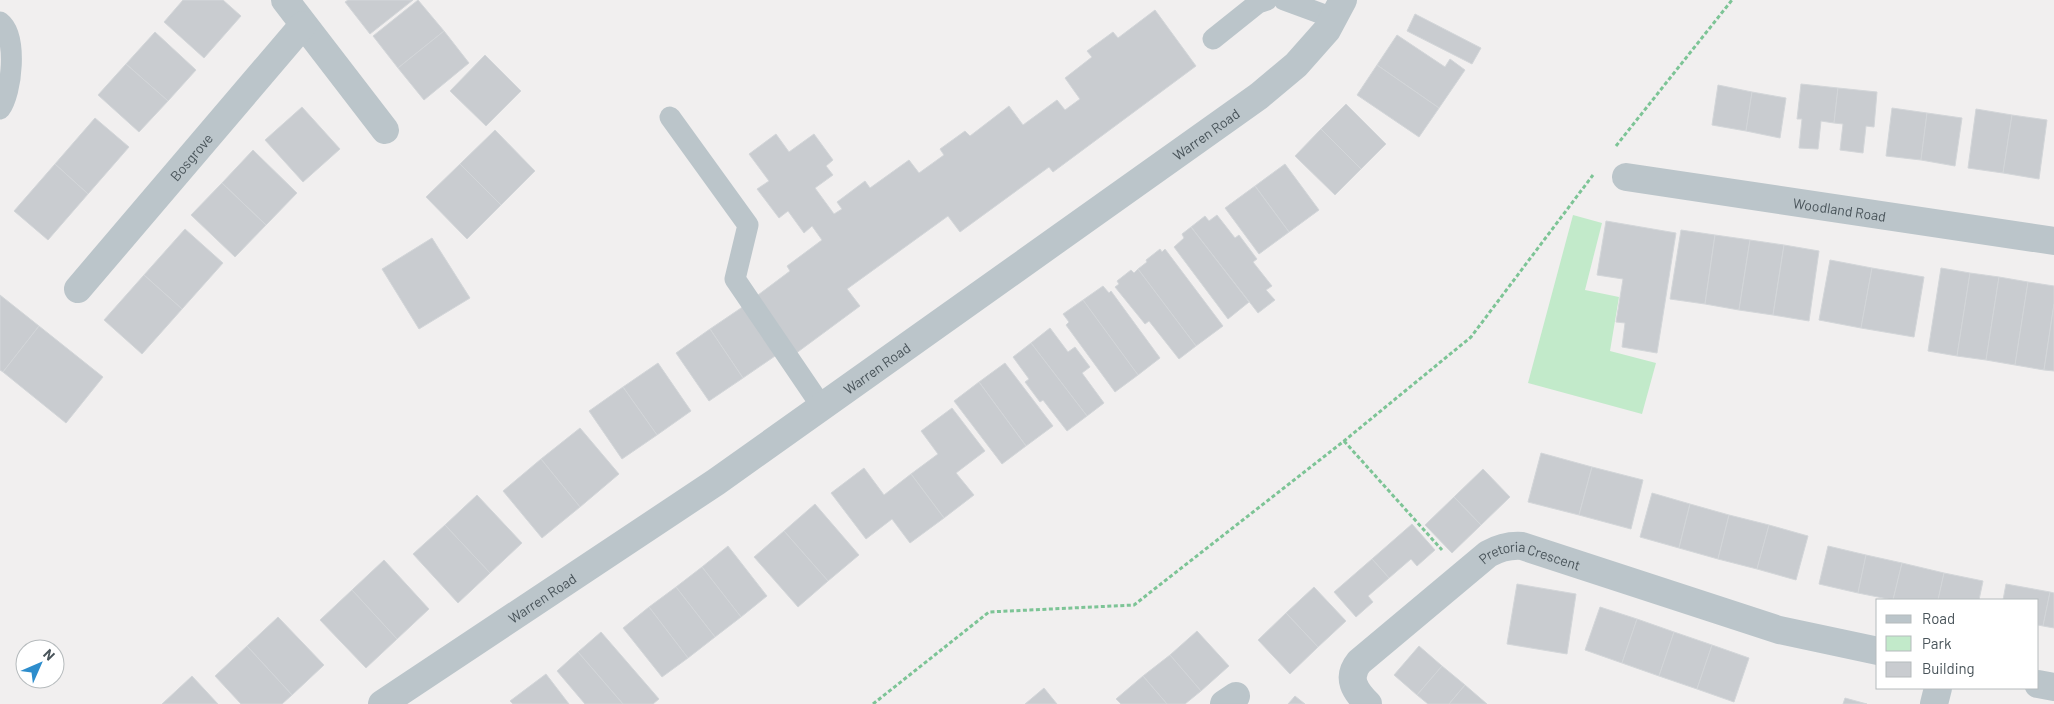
<svg xmlns="http://www.w3.org/2000/svg" width="2054" height="704" viewBox="0 0 2054 704" font-family="Barlow,sans-serif">
<rect width="100%" height="100%" fill="#f1efef"/>
<path fill="#c2eaca" d="M1573 215 1602 223 1585 290 1619 297 1610 351 1656 363 1642 414 1528 383Z"/>
<g fill="#c9ccd0" stroke="#d3d6d9">
<path d="M183 0H223L241 16 204 58 164 22Z"/>
<path d="M348 0H413L370 34 345 2Z"/>
<path d="M418 0 444 31 398 68 373 36Z"/>
<path d="M1155 10 1196 66 1053 172 1049 167 960 232 948 216 847 289 860 306 795 354 754 298 790 271 787 266 822 240 812 226 804 233 788 211 779 218 757 189 769 181 749 154 776 134 789 152 814 134 833 160 826 166 833 175 815 188 834 214 842 209 837 202 865 181 870 188 909 160 919 173 944 155 940 149 965 131 970 136 1009 106 1023 125 1057 100 1065 110 1080 99 1065 78 1092 57 1087 51 1113 32 1118 38Z"/>
<path d="M1415 14 1481 48 1472 64 1407 31Z"/>
<path d="M444 31 469 63 424 100 398 68Z"/>
<path d="M155 32 196 70 168 101 126 64Z"/>
<path d="M1397 35 1445 67 1450 59 1465 70 1439 108 1377 65Z"/>
<path d="M485 55 521 91 486 126 450 91Z"/>
<path d="M126 64 168 101 139 132 98 95Z"/>
<path d="M1377 65 1439 108 1419 137 1357 95Z"/>
<path d="M1801 84 1838 88 1834 123 1821 121 1818 149 1799 148 1802 119H1797Z"/>
<path d="M1718 85 1752 92 1746 131 1712 125Z"/>
<path d="M1838 88 1877 92 1874 127 1866 126 1863 153 1840 150 1843 124 1834 123Z"/>
<path d="M1752 92 1786 98 1780 138 1746 131Z"/>
<path d="M1346 104 1386 144 1361 169 1321 129Z"/>
<path d="M302 107 340 149 303 182 265 140Z"/>
<path d="M1892 108 1927 113 1921 160 1886 156Z"/>
<path d="M1976 109 2012 115 2003 173 1968 168Z"/>
<path d="M1927 113 1962 118 1955 166 1921 160Z"/>
<path d="M2012 115 2047 120 2039 179 2003 173Z"/>
<path d="M95 118 129 147 88 194 55 164Z"/>
<path d="M1321 129 1361 169 1335 195 1295 156Z"/>
<path d="M495 130 535 171 501 205 460 164Z"/>
<path d="M253 150 297 193 266 225 222 183Z"/>
<path d="M55 164 88 194 48 240 14 211Z"/>
<path d="M460 164 501 205 467 239 426 197Z"/>
<path d="M1285 164 1319 210 1289 232 1255 186Z"/>
<path d="M222 183 266 225 235 257 191 215Z"/>
<path d="M1255 186 1289 232 1259 254 1225 208Z"/>
<path d="M1217 215 1235 238 1239 235 1257 259 1253 262 1272 286 1266 290 1275 300 1258 313 1191 227 1205 216 1209 221Z"/>
<path d="M1606 221 1676 233 1657 353 1622 347 1625 323 1616 322 1623 279 1597 275Z"/>
<path d="M1191 227 1249 302 1228 319 1174 247 1184 238 1182 234Z"/>
<path d="M185 229 223 263 182 309 144 275Z"/>
<path d="M1681 230 1715 235 1705 304 1670 299Z"/>
<path d="M1715 235 1750 240 1739 310 1705 304Z"/>
<path d="M432 238 470 298 419 329 382 269Z"/>
<path d="M1750 240 1784 245 1773 315 1739 310Z"/>
<path d="M1784 245 1819 251 1809 321 1773 315Z"/>
<path d="M1160 249 1162 252 1165 249 1223 326 1196 346 1138 269 1147 262 1146 260Z"/>
<path d="M1830 260 1872 268 1861 328 1819 320Z"/>
<path d="M1872 268 1924 277 1914 337 1861 328Z"/>
<path d="M1941 268 1970 273 1957 356 1928 351Z"/>
<path d="M1138 269 1196 346 1179 359 1149 321 1145 324 1115 287 1119 284 1117 281 1131 270 1134 273Z"/>
<path d="M1970 273 1999 277 1986 360 1957 356Z"/>
<path d="M144 275 182 309 142 354 104 320Z"/>
<path d="M1999 277 2028 282 2015 365 1986 360Z"/>
<path d="M2028 282 2054 286V304L2044 370 2015 365Z"/>
<path d="M1103 286 1109 293 1111 291 1160 358 1138 375 1083 300Z"/>
<path d="M0 295 39 326 3 372 0 370Z"/>
<path d="M1083 300 1138 375 1115 392 1066 325 1069 322 1063 314Z"/>
<path d="M2054 304V371L2044 370Z"/>
<path d="M744 306 778 354 743 378 710 329Z"/>
<path d="M39 326 103 377 66 423 3 372Z"/>
<path d="M1050 328 1068 352 1075 347 1090 367 1082 373 1104 403 1087 416 1031 343Z"/>
<path d="M710 329 743 378 709 401 676 353Z"/>
<path d="M1031 343 1087 416 1067 431 1043 400 1040 402 1025 382 1029 379 1013 357Z"/>
<path d="M658 363 691 411 657 435 623 387Z"/>
<path d="M1005 363 1053 426 1026 446 979 382Z"/>
<path d="M979 382 1026 446 1002 464 954 401Z"/>
<path d="M623 387 657 435 622 459 589 411Z"/>
<path d="M952 408 985 451 956 473 974 495 944 518 911 474 938 454 921 431Z"/>
<path d="M580 428 619 474 580 507 541 459Z"/>
<path d="M1541 453 1592 467 1579 515 1528 502Z"/>
<path d="M541 459 580 507 542 538 503 491Z"/>
<path d="M1592 467 1643 480 1631 529 1579 515Z"/>
<path d="M864 468 884 495 911 474 944 518 910 543 892 519 866 539 831 493Z"/>
<path d="M1483 469 1510 497 1481 525 1454 497Z"/>
<path d="M1652 493 1690 504 1679 548 1640 537Z"/>
<path d="M477 495 522 543 490 573 445 525Z"/>
<path d="M1454 497 1481 525 1452 553 1425 525Z"/>
<path d="M815 504 859 555 828 581 784 531Z"/>
<path d="M1690 504 1729 515 1718 559 1679 548Z"/>
<path d="M1729 515 1769 525 1757 569 1718 559Z"/>
<path d="M1412 524 1435 550 1417 566 1411 559 1389 578 1372 559Z"/>
<path d="M445 525 490 573 458 603 413 554Z"/>
<path d="M1769 525 1808 536 1796 580 1757 569Z"/>
<path d="M784 531 828 581 798 607 754 557Z"/>
<path d="M728 546 767 596 741 617 702 567Z"/>
<path d="M1828 546 1866 555 1858 593 1819 584Z"/>
<path d="M1866 555 1902 563 1893 600 1858 593Z"/>
<path d="M1372 559 1389 578 1368 596 1373 602 1356 617 1334 592Z"/>
<path d="M384 560 429 609 397 639 352 590Z"/>
<path d="M1902 563 1944 573 1938 600H1893Z"/>
<path d="M702 567 741 617 715 637 676 587Z"/>
<path d="M1944 573 1983 581 1979 600H1938Z"/>
<path d="M1517 584 1576 594 1567 654 1507 644Z"/>
<path d="M2006 584 2050 592 2043 626 2038 625V600H2003Z"/>
<path d="M676 587 715 637 688 658 649 607Z"/>
<path d="M1314 587 1346 621 1318 647 1286 613Z"/>
<path d="M352 590 397 639 366 668 320 620Z"/>
<path d="M2050 592 2054 593V628L2043 626Z"/>
<path d="M649 607 688 658 662 677 623 628Z"/>
<path d="M1600 607 1637 619 1622 663 1585 650Z"/>
<path d="M1286 613 1318 647 1290 674 1258 640Z"/>
<path d="M278 617 324 665 292 695 247 646Z"/>
<path d="M1637 619 1674 632 1659 676 1622 663Z"/>
<path d="M1197 631 1229 666 1201 691 1170 655Z"/>
<path d="M601 632 659 699 653 704H623L578 652Z"/>
<path d="M1674 632 1712 645 1697 689 1659 676Z"/>
<path d="M1712 645 1749 658 1734 702 1697 689Z"/>
<path d="M247 646 292 695 282 704H241L215 676Z"/>
<path d="M1419 646 1442 666 1417 695 1394 675Z"/>
<path d="M578 652 623 704H585L557 671Z"/>
<path d="M1170 655 1201 691 1185 704H1167L1143 676Z"/>
<path d="M1442 666 1465 685 1449 704H1428L1417 695Z"/>
<path d="M546 674 569 704H513L510 701Z"/>
<path d="M192 676 218 704H162Z"/>
<path d="M1143 676 1167 704H1121L1116 699Z"/>
<path d="M1465 685 1487 704H1449Z"/>
<path d="M1044 688 1057 704H1025Z"/>
<path d="M1295 696 1305 704H1288Z"/>
<path d="M1845 698 1867 704H1843Z"/>
</g>
<g fill="none" stroke-linecap="round" stroke-linejoin="round">
<g stroke="#7dc496" stroke-width="3" stroke-dasharray="4 2.5" stroke-linecap="butt">
<path d="M1616 146 1732 0"/>
<path d="M1344 441 1442 550"/>
<path d="M873 704 989 612 1134 605 1344 441 1471 337 1593 175"/>
</g>
<g stroke="#bbc5ca" stroke-width="21">
<path d="M1284 0 1333 18"/>
<path d="M0 22C18 36 12 93 0 109"/>
<path d="M1213 39 1258 3 1267 0"/>
<path d="M670 117 748 225 735 279 822 407"/>
</g>
<g stroke="#bbc5ca" stroke-width="28">
<path d="M285 0 385 130"/>
<path id="s1" d="M1626 177 2054 241"/>
<path id="s2" d="M78 289 303 25"/>
<path d="M2038 684 2054 687"/>
<path id="s3" d="M382 704 716 482 1259 96 1296 65 1327 30 1343 0"/>
<path d="M1224 704 1236 696"/>
<path id="s4" d="M1368 704C1355 691 1346 678 1359 662L1488 554C1499 548 1509 545 1522 546L1779 630 1878 651"/>
<path d="M1934 704 1938 688"/>
</g>
</g>
<g text-anchor="middle" dominant-baseline="central" stroke-width="4.5" stroke-linejoin="round" paint-order="stroke">
<g font-size="14" fill="#49545a" stroke="#fff">
<text stroke="none"><textPath href="#s3" startOffset="1002">Warren Road</textPath></text>
<text stroke="none"><textPath href="#s2" startOffset="174">Bosgrove</textPath></text>
<text stroke="none"><textPath href="#s1" startOffset="216">Woodland Road</textPath></text>
<text stroke="none"><textPath href="#s3" startOffset="598">Warren Road</textPath></text>
<text stroke="none"><textPath href="#s4" startOffset="260">Pretoria Crescent</textPath></text>
<text stroke="none"><textPath href="#s3" startOffset="192">Warren Road</textPath></text>
</g>
</g>
<rect x="1876" y="599" width="162" height="90" fill="#ffffff" stroke="#b6bbbd"/>
<rect x="1886" y="615" width="25" height="8" fill="#bbc5ca" stroke="#b6bbbd"/>
<text x="1922" y="624" font-size="15" fill="#49545a">Road</text>
<rect x="1886" y="636" width="25" height="15" fill="#c2eaca" stroke="#b6bbbd"/>
<text x="1922" y="649" font-size="15" fill="#49545a">Park</text>
<rect x="1886" y="662" width="25" height="15" fill="#c9ccd0" stroke="#b6bbbd"/>
<text x="1922" y="674" font-size="15" fill="#49545a">Building</text>
<g transform="translate(40 664) rotate(45)"><circle r="24" fill="#ffffff" stroke="#b6bbbd"/>
<path d="M0-4L9 19L0 12L-9 19Z" fill="#2d8dcc"/>
<text y="-8" font-size="14" font-weight="bold" text-anchor="middle" fill="#49545a">N</text>
</g>
</svg>
